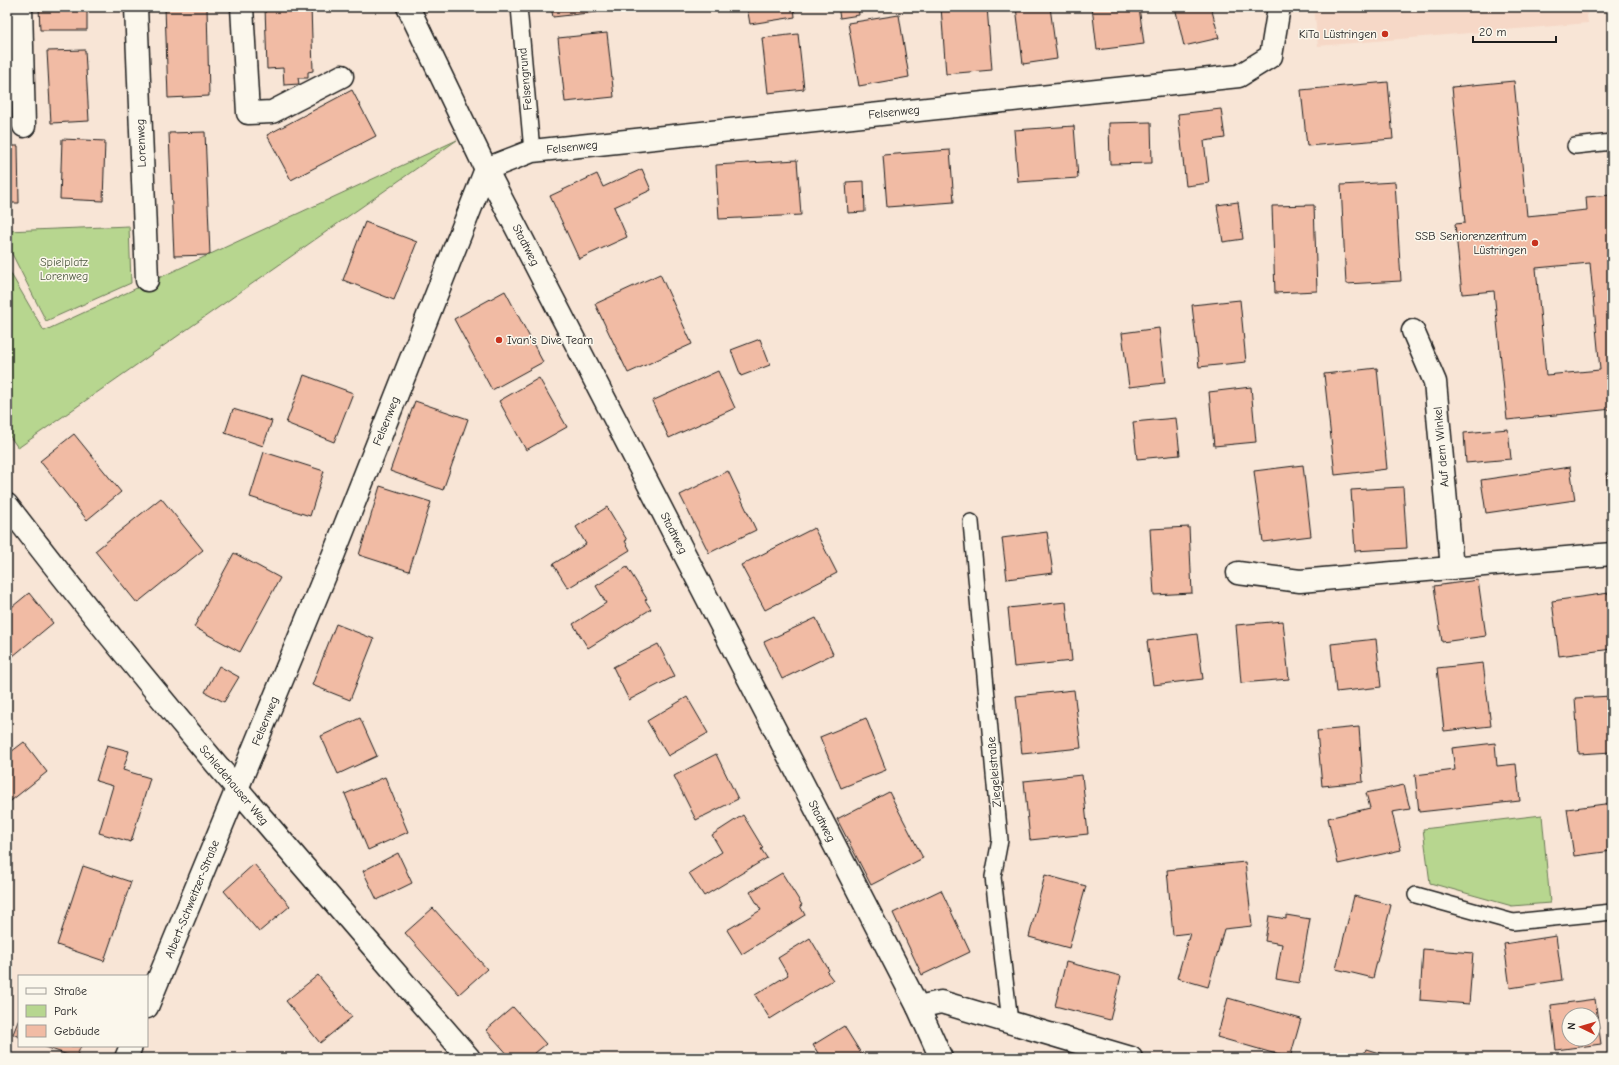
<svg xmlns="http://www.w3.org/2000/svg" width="1619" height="1065" viewBox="0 0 1619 1065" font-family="'Comic Neue',sans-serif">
<rect width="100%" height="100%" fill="#f8e5d6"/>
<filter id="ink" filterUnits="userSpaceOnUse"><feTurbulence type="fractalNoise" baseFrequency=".025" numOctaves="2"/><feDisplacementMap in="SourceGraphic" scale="8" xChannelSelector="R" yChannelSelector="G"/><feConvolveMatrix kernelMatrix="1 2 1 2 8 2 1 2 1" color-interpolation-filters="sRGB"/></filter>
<g filter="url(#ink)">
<path fill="#f6d8c7" d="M1314 7H1586L1588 23 1318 46Z"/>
<g fill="#b7d68f" stroke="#6a7956">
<path d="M457 140 18 448 7 432V267L44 331Z"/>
<path d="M129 226 131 283 46 321 7 244V231Z"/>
<path d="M1542 815 1550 903 1512 906 1430 883 1423 829Z"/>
</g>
<g fill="#f1bba4" stroke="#1c1c1c" fill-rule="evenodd">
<path d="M39 7H87V30H40Z"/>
<path d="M165 7H207L209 96 168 98Z"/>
<path d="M265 7H311L313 71 308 72V78H298L299 84 284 85 283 68 267 69Z"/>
<path d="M551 7H597V12L553 17Z"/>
<path d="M747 7H794L795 17 750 24Z"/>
<path d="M838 7H858L859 15 840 18Z"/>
<path d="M941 7H987L992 70 946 74Z"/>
<path d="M1016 7H1050L1057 59 1023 64Z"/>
<path d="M1092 7H1139L1144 44 1097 50Z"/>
<path d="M1175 7H1211L1219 38 1184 46Z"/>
<path d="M899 15 909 77 859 86 848 23Z"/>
<path d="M607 33 614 97 565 102 558 38Z"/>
<path d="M798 34 804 89 768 93 762 38Z"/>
<path d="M85 50 89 121 51 123 47 51Z"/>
<path d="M1514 81 1527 216 1587 210 1586 197 1612 195V409L1507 420 1494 291 1462 294 1455 224 1465 223 1452 87ZM1590 263 1600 370 1546 375 1536 268Z"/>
<path d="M1388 82 1393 139 1307 146 1301 90Z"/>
<path d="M352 90 376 136 291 180 267 135Z"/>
<path d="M1221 109 1225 138 1204 141 1209 183 1186 186 1178 114Z"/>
<path d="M1151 122 1152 163 1110 164 1109 123Z"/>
<path d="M1074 126 1078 178 1018 182 1014 130Z"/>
<path d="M205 132 210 255 174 256 169 133Z"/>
<path d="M62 139 105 141 103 201 60 199Z"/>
<path d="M7 146H18L19 203H7Z"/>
<path d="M950 150 954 202 887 207 883 155Z"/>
<path d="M797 160 801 215 719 219 716 165Z"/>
<path d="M642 169 651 190 614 207 627 237 579 259 550 196 597 174 603 187Z"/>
<path d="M864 181 865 212 848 213 846 182Z"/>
<path d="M1395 182 1401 281 1346 284 1341 185Z"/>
<path d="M1238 202 1243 239 1223 242 1217 205Z"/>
<path d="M1314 205 1317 291 1275 293 1272 206Z"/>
<path d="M365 222 417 242 394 300 343 280Z"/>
<path d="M660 274 692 344 628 373 595 304Z"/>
<path d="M505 291 543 362 492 390 454 319Z"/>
<path d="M1240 300 1246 362 1199 367 1192 305Z"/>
<path d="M1159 328 1165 383 1129 387 1122 333Z"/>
<path d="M760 339 770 365 741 376 731 350Z"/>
<path d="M1377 368 1387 469 1335 475 1324 374Z"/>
<path d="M718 371 735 408 669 438 652 401Z"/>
<path d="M304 375 353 393 334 442 286 423Z"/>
<path d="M539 378 567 427 526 450 499 401Z"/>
<path d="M1251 387 1256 442 1214 446 1209 392Z"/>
<path d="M415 401 468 419 443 490 390 471Z"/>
<path d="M233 409 272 421 263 446 225 433Z"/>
<path d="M1176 418 1180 455 1137 459 1133 422Z"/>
<path d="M1508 429 1511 459 1466 463 1464 433Z"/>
<path d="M74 434 121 492 87 520 40 461Z"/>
<path d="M264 452 324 471 310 516 250 497Z"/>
<path d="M1303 465 1311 536 1263 542 1254 471Z"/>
<path d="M1570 467 1575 500 1486 513 1481 480Z"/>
<path d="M728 471 756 530 709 553 680 495Z"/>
<path d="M1612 472V518L1606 473Z"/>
<path d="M380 486 431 502 409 571 359 555Z"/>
<path d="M1403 487 1407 548 1355 551 1351 490Z"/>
<path d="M161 498 203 550 137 603 95 551Z"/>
<path d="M607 507 627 540 625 541 630 550 568 588 553 564 586 544 576 527Z"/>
<path d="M1189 527 1192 593 1154 595 1150 529Z"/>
<path d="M814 528 837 573 765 610 741 565Z"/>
<path d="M1047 532 1053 573 1007 579 1002 538Z"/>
<path d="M234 553 280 578 240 652 194 627Z"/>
<path d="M627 567 647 599 645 600 651 609 588 648 573 624 606 603 596 586Z"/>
<path d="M1478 580 1486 636 1442 642 1434 586Z"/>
<path d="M29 593 53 623 7 661V611Z"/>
<path d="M1609 593 1612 613V649L1559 656 1552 601Z"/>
<path d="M1066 602 1072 661 1014 667 1008 608Z"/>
<path d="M816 618 833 654 782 679 764 642Z"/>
<path d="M1283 621 1289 679 1241 683 1236 625Z"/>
<path d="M336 624 374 639 350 700 312 685Z"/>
<path d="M1197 634 1203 679 1153 685 1147 641Z"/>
<path d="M1376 639 1381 687 1336 692 1331 644Z"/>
<path d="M658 644 675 676 629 700 613 667Z"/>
<path d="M1483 663 1491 726 1444 731 1437 668Z"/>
<path d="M219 666 239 677 224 702 205 692Z"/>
<path d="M1074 690 1081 748 1022 754 1016 696Z"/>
<path d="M1612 696V752L1579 754 1575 698Z"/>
<path d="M687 697 708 733 668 756 647 721Z"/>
<path d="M360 718 377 756 338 774 321 736Z"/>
<path d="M866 718 886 770 841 788 820 737Z"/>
<path d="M1359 727 1363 782 1322 786 1317 731Z"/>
<path d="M24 742 47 772 7 804V755Z"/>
<path d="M1495 743 1497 766 1516 764 1520 801 1419 812 1415 775 1455 770 1452 748Z"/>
<path d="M107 745 129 751 123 770 150 778 131 842 99 833 113 786 96 781Z"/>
<path d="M716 754 738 799 696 820 674 776Z"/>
<path d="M1082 775 1088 834 1030 840 1024 781Z"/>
<path d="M385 777 408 832 368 850 345 794Z"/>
<path d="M1404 785 1410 809 1392 812 1401 850 1338 864 1328 818 1370 808 1366 793Z"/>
<path d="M889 792 923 858 871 885 837 819Z"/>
<path d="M1612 803V851L1574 856 1567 809Z"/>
<path d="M743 815 763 848 761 849 767 858 704 896 689 873 722 852 712 835Z"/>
<path d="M398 853 412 883 377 900 363 871Z"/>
<path d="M1245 862 1252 926 1224 929 1208 987 1177 978 1190 933 1173 935 1167 870Z"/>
<path d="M254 864 290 906 259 932 224 891Z"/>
<path d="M83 866 131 882 104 961 57 945Z"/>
<path d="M782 873 802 905 800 906 805 915 742 954 727 930 761 910 750 892Z"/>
<path d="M1045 875 1086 886 1069 948 1029 937Z"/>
<path d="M941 890 970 952 922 975 893 913Z"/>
<path d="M1354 896 1391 905 1373 978 1336 969Z"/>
<path d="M433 908 487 969 459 994 405 933Z"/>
<path d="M1286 915 1310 919 1299 983 1276 979 1282 944 1265 941 1269 916 1286 919Z"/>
<path d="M1556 936 1562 980 1510 988 1504 944Z"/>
<path d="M810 938 829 970 827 972 833 980 770 1019 755 995 788 975 778 958Z"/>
<path d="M1423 949 1473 953 1469 1004 1420 1000Z"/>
<path d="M1066 962 1121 976 1110 1020 1055 1006Z"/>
<path d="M318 975 352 1017 320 1043 286 1001Z"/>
<path d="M1228 998 1301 1019 1290 1058 1217 1037Z"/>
<path d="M1595 999 1601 1044 1556 1050 1551 1005ZM1569 1015H1593V1039H1569Z"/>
<path d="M513 1007 546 1044 529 1058H511L486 1030Z"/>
<path d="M19 1019V1037L13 1034Z"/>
<path d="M844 1026 864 1058H821L813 1045Z"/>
<path d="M43 1046H81L76 1058Z"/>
<path d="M1366 1049 1395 1058H1363Z"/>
</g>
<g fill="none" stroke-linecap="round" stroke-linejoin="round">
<defs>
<g id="lane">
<path d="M519 7 532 151"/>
<path d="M1575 146 1612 142"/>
<path d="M971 522 1000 840 993 877 1010 1022"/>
<path d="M1416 895 1513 922 1612 912"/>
</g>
<g id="street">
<path d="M21 7 24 126"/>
<path d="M136 7 147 280"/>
<path d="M242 7 248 113 272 112 342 76"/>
<path d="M408 7 486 169 918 1007 941 1058"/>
<path d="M1413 331 1435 382 1452 568"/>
<path d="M7 505C153 696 312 876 469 1058"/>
<path d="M1238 573 1300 581 1612 554"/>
<path d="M147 1007 331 561 486 169 532 151 1239 76 1271 56 1279 7"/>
<path d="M918 1007 941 1002 1131 1058"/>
<path d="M126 1058 131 1046"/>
</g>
</defs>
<use href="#lane" stroke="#1c1c1c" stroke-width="18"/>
<use href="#street" stroke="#1c1c1c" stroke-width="25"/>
<use href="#lane" stroke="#fbf7ec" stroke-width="15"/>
<use href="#street" stroke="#fbf7ec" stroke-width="22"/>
</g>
</g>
<g fill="#c8321e" stroke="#fbf7ec" stroke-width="1.5">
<circle cx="1385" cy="34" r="4"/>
<circle cx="1535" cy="243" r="4"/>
<circle cx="499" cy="340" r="4"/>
</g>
<g text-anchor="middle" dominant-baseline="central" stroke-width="3" stroke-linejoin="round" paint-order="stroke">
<g font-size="12" fill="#1c1c1c" stroke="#fbf7ec" text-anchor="end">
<text x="1377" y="34">KiTa Lüstringen</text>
<text x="1527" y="236">SSB Seniorenzentrum<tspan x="1527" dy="14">Lüstringen</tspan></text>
<text x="507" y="340" text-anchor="start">Ivan's Dive Team</text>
</g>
<g font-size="12" fill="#1c1c1c" stroke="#fbf7ec">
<text transform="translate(525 79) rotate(-95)">Felsengrund</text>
<text transform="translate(894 112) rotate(-6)">Felsenweg</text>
<text transform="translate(141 143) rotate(-92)">Lorenweg</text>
<text transform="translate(572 147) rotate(-6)">Felsenweg</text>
<text transform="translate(526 245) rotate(63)">Stadtweg</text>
<text transform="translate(386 421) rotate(-68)">Felsenweg</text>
<text transform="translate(1441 447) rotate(-95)">Auf dem Winkel</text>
<text transform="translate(674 533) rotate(63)">Stadtweg</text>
<text transform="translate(265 721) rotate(-68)">Felsenweg</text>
<text transform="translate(994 772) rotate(-95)">Ziegeleistraße</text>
<text transform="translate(234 785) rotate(50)">Schledehauser Weg</text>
<text transform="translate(822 821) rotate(63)">Stadtweg</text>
<text transform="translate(192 899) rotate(-68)">Albert-Schweitzer-Straße</text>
</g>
<g font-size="12" fill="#525d44" stroke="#fbf7ec">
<text x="64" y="262">Spielplatz<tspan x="64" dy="14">Lorenweg</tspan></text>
</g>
</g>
<rect width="1619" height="1065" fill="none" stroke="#fbf7ec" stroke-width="24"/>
<rect x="12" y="12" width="1595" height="1041" fill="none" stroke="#1c1c1c" stroke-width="1.5" filter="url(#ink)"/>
<rect x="18" y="975" width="130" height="72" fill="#fbf7ec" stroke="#a29f99"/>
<rect x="26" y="988" width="20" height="6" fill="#fbf7ec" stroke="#a29f99"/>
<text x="54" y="995" font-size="12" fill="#1c1c1c">Straße</text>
<rect x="26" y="1005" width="20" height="12" fill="#b7d68f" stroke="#a29f99"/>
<text x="54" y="1015" font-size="12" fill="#1c1c1c">Park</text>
<rect x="26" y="1025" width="20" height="12" fill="#f1bba4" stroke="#a29f99"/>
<text x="54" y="1035" font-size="12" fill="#1c1c1c">Gebäude</text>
<g transform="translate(1581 1027) rotate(275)"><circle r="19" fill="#fbf7ec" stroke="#a29f99"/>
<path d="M0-3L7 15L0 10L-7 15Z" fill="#c8321e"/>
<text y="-6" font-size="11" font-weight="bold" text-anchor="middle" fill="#1c1c1c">N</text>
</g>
<path d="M1473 36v6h83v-6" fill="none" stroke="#1c1c1c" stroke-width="2"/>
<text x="1479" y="36" font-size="12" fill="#1c1c1c" stroke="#fbf7ec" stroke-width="3" paint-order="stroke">20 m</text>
</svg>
